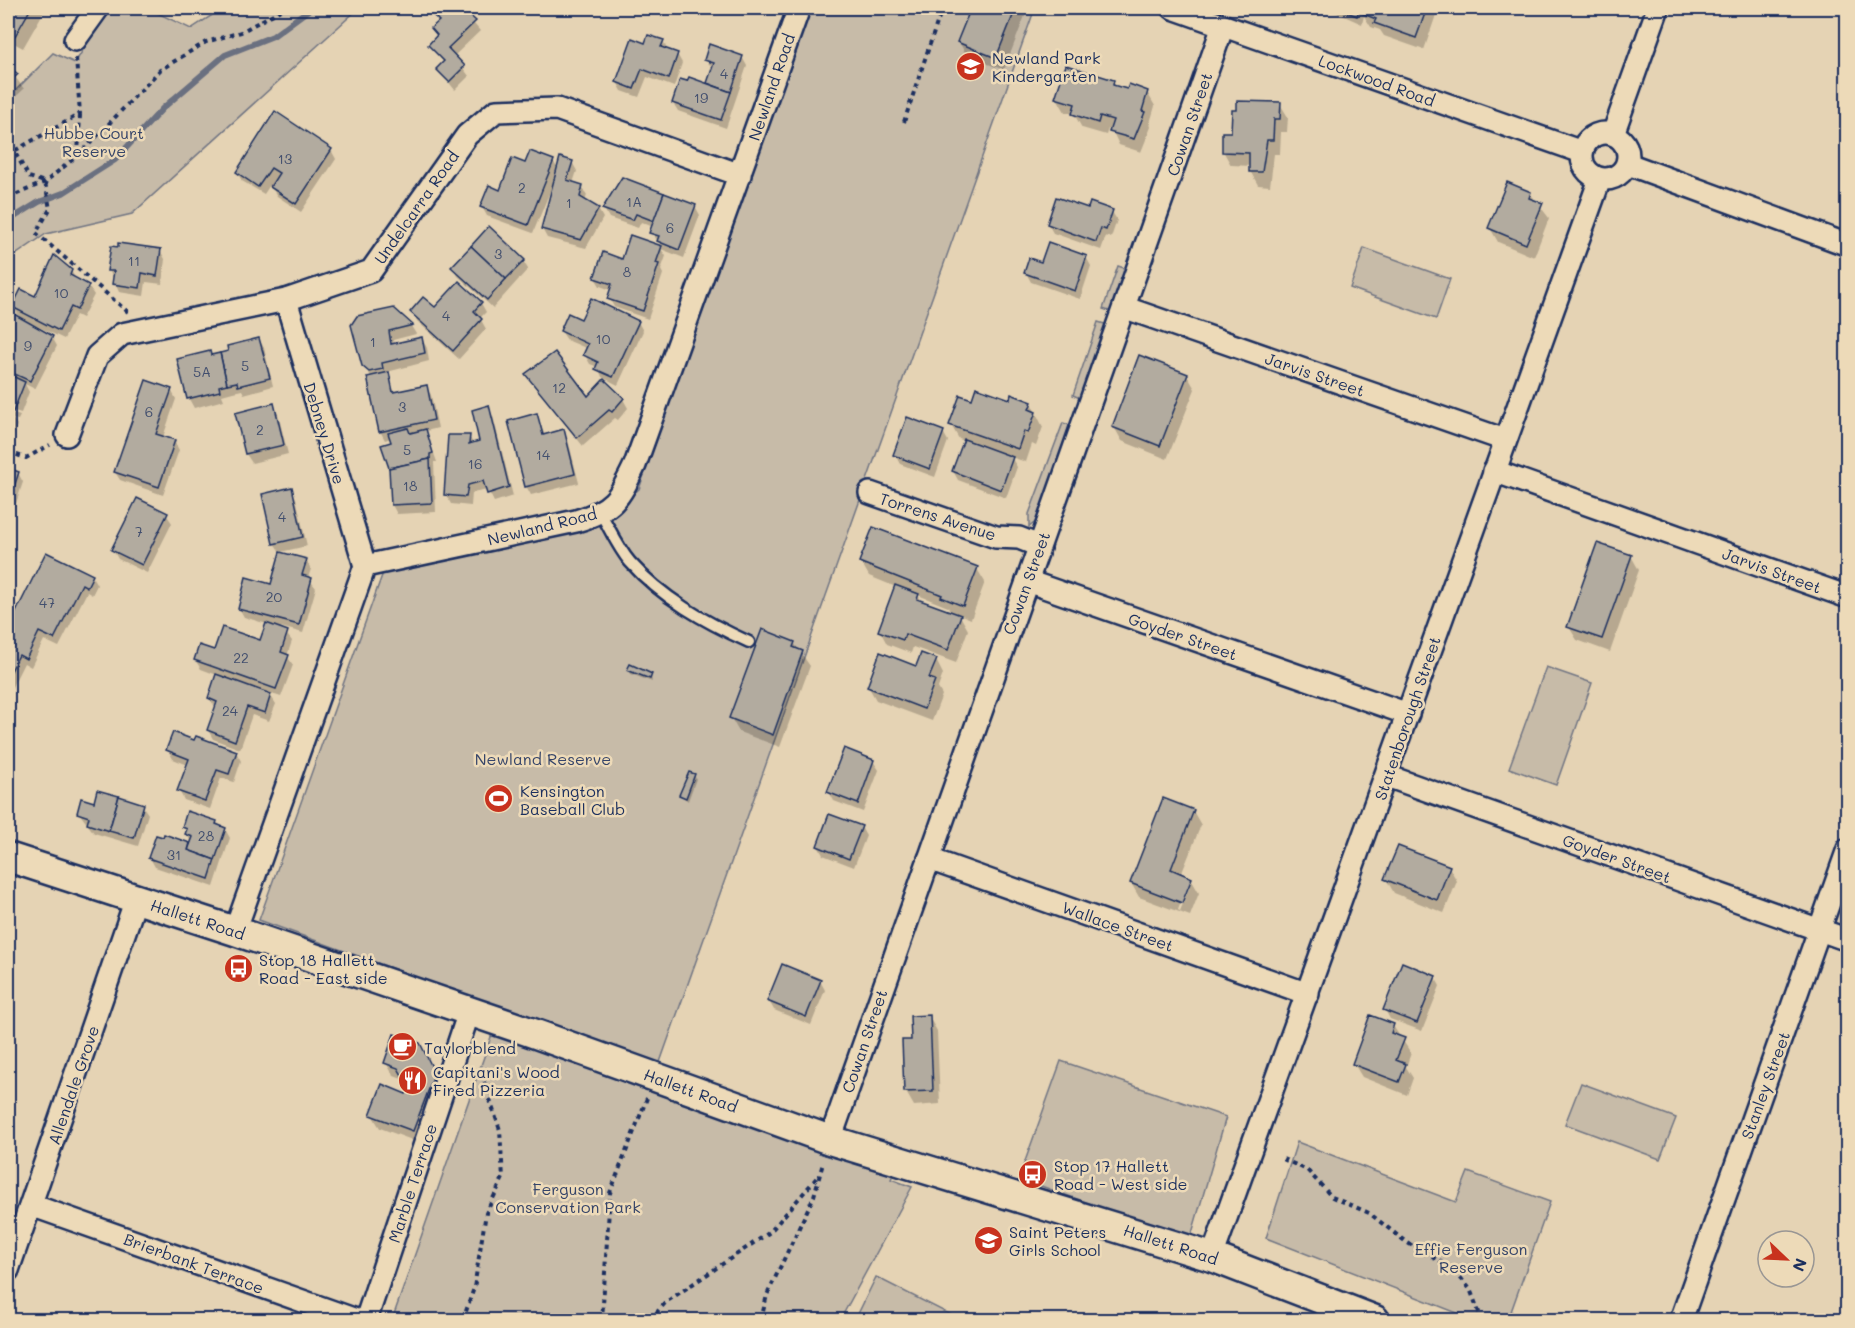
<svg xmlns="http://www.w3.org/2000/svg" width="1855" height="1328" viewBox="0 0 1855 1328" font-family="Mali,sans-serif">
<rect width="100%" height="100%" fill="#e5d3b4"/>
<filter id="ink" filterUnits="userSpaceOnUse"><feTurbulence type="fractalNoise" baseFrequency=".0167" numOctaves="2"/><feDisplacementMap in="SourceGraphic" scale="12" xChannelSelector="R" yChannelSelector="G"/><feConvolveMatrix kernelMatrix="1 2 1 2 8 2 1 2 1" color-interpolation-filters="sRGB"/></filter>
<g filter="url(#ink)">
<g fill="#c7bba8" stroke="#717583" stroke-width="1.5">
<path d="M109 8H147L191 29 223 8H359L132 214 46 234 8 260V98L53 53 75 63Z"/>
<path d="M809 8H1035L659 1065 259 920 385 567 590 529 639 489Z"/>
<path d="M1364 248 1450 279 1436 319 1350 288Z"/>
<path d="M1118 266 1127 269 1112 312 1103 309Z"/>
<path d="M1098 322 1108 325 1082 399 1073 395Z"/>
<path d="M1063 423 1073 426 1038 520 1029 527V514Z"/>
<path d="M1546 667 1592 683 1556 785 1509 768Z"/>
<path d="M492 1034 896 1168 891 1179 912 1187 840 1320H392Z"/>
<path d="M1061 1061 1226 1117 1190 1240 1019 1178Z"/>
<path d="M1581 1083 1676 1118 1660 1159 1565 1124Z"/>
<path d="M1297 1142 1456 1202 1468 1172 1550 1202 1508 1320H1475L1266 1238Z"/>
<path d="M876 1277 957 1318 956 1320H871L858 1314Z"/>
</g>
<g fill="#0003" fill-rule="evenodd">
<path d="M8 8H46L23 48 8 40Z"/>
<path d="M439 8H447L459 17 464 12 480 31 454 56 469 76 455 90 438 69 444 63 430 45 438 37 433 29 438 23 433 13Z"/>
<path d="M978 8H1028L1004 70 967 56 959 42Z"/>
<path d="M1326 8H1438V9L1424 50 1384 36 1380 30 1371 27 1364 16 1362 24Z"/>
<path d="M663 41 668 51 677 54 682 63 674 87 647 77 639 97 622 91 617 82 646 45Z"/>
<path d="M8 49 10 70 24 89 8 104Z"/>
<path d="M742 57 747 66 726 128 678 111 673 103 708 85 714 70 705 59Z"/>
<path d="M1113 82 1117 88 1147 92 1155 106 1150 123 1151 127 1141 152 1119 145 1112 130 1108 129 1106 135 1082 128 1074 114 1065 112 1057 98Z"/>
<path d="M1280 104 1288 117 1287 132H1281L1280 154H1274L1270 186 1258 185 1250 171 1251 166 1231 165 1223 151 1233 134Z"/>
<path d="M331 150 336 159 301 212 277 196 270 185 264 194 242 181 237 172Z"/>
<path d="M553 161 558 169 572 162 577 171 573 183 581 186 587 195 585 202 598 209 603 218 586 248 547 238 542 229 553 190 551 189 533 233 487 216 482 207 526 165Z"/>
<path d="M1530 193 1549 218 1534 257 1498 242 1490 228Z"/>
<path d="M695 206 700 215 684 258 661 249 666 256 661 270 663 274 648 319 614 307 609 298 611 290 600 286 595 278 622 261 631 237 663 248 651 232 653 227 641 222 638 228 609 218 604 209Z"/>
<path d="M1089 210 1112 212 1117 220 1111 238 1106 236 1101 250 1053 233 1048 224Z"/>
<path d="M160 250 165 259 162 284 146 282 144 296 119 292 109 270Z"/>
<path d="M1086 257 1091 266 1080 299 1031 282 1026 273 1042 264Z"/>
<path d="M523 261 528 269 493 308 458 276 453 267Z"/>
<path d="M71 271 76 279 88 286 94 295 82 318 76 315 64 339 20 318 14 307 36 298Z"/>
<path d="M481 303 486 312 480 318 486 329 459 359 417 321 412 312Z"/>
<path d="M394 310 411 326 416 334 393 340 394 345 422 339 427 348 429 361 387 372 395 393 426 386 431 395 438 428 426 431 437 462H434L436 512 397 514 392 505 390 468 392 443 391 438 385 440 380 431 372 378 364 365Z"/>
<path d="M12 315 52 337 57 346 35 389 25 384 29 392 21 413 8 409V376L13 378 9 371 13 362 8 367V318Z"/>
<path d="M582 321 638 322 643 331 618 385 602 377 598 367 590 364 585 355 588 349 567 340 561 331Z"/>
<path d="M259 339 264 348 273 386 244 394 242 390 233 392 222 395 224 400 194 408 189 399 179 360 220 355Z"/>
<path d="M1187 375 1195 389 1167 459 1122 441 1114 427Z"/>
<path d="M532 383 588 398 623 399 628 408 618 420 615 418 583 446Z"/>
<path d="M171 390 176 399 163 437 174 441 179 450 163 495 120 480 115 472Z"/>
<path d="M973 401 1031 403 1043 427 1036 446 1032 444 1026 462 1011 457 1017 467 1006 498 958 480 953 471 965 441 959 439 951 425Z"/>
<path d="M273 405 278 414 288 454 252 463 246 454 237 414Z"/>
<path d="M488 407 493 416 513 496 494 502 488 490 472 493 471 506 451 504 446 495 469 437 474 444 481 442Z"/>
<path d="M8 412 20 416 18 420 13 419 17 425 8 450Z"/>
<path d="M537 415 545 436 563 431 568 440 579 483 531 495 526 486Z"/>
<path d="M943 432 948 441 935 477 900 464 895 455Z"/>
<path d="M8 469 18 473 23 482 8 528Z"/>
<path d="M291 489 296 498 307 546 280 552 274 543Z"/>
<path d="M166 514 172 523 147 573 118 559 113 550Z"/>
<path d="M1631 556 1639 570 1610 652 1577 640 1569 627Z"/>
<path d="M306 560 311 569 308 578 316 588 303 633 281 627 292 641 287 656 293 665 281 697 269 693 276 704 269 721 252 715 240 749 213 739 208 730 216 708 209 698 217 675 201 669 195 660 215 652 261 642 267 624 244 617 239 608Z"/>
<path d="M861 562 977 569 985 582 971 619 959 614 968 630 956 663 913 647 911 653 887 644 880 631 896 587 869 576ZM918 595 948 607 952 613 922 602Z"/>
<path d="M92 576 97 585 92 595 87 592 59 647 44 640 31 667 24 663 8 695V620L13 622Z"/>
<path d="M794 643 810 666 780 747 739 732 731 718Z"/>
<path d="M936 660 943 674 938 688 942 695 932 721 876 700 868 686Z"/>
<path d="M629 670 651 675 652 682 631 674Z"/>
<path d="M195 742 236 752 241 761 234 782 221 778 210 809 184 800 179 791 188 765 173 759 168 750Z"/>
<path d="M873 761 879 770 863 812 834 801 829 792Z"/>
<path d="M694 775 696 779 688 801 680 795Z"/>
<path d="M95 804 142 805 148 814 138 846 94 833 79 813Z"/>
<path d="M1193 811 1201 825 1181 875 1191 879 1199 893 1190 916 1139 897 1131 883ZM1187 886H1190L1180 911 1178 910Z"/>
<path d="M216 822 225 829 230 838 214 887 155 867 150 858 165 836 192 845 184 827Z"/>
<path d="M861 827 866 836 854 867 823 855 818 846Z"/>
<path d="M1449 867 1457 881 1444 913 1394 893 1386 879Z"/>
<path d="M1435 977 1440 986 1422 1031 1390 1019 1385 1010Z"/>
<path d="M820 981 825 990 811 1025 774 1010 769 1001Z"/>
<path d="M929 1017 937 1031 940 1104 914 1106 906 1092 913 1041Z"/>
<path d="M1393 1026 1411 1053 1406 1067 1413 1078 1407 1095 1362 1077 1354 1064Z"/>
<path d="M427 1058 441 1088 420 1143 380 1128 372 1115 407 1096 410 1087 407 1081 394 1076 386 1063Z"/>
</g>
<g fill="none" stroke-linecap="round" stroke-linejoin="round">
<path stroke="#6b7080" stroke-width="6" d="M8 221 39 202 63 193 115 160 163 108 225 55 273 36 311 8"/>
</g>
<g fill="#b2ab9f" stroke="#1b2f5e" stroke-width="1.5">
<path d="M8 8H31L15 36 8 31Z"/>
<path d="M437 8H452L459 15 464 10 476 21 448 48 465 66 449 82 436 69 444 61 428 45 437 35 431 28 439 21 431 13Z"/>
<path d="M977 8H1016L996 58 957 42 970 10 975 12Z"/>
<path d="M1336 8H1360L1357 16Z"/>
<path d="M1363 8H1427L1416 38 1374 23 1376 19 1361 13Z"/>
<path d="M648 35 664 40 661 47 678 53 669 79 642 69 634 89 616 82 632 38 645 43Z"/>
<path d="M709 44 743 56 731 92 707 83 714 63 704 60Z"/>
<path d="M1066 65 1114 80 1113 85 1127 89 1129 84 1148 91 1142 111 1145 112 1134 139 1109 132 1113 120 1100 116 1098 123 1072 114 1075 104 1055 98Z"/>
<path d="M8 66 18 74 8 84Z"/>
<path d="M689 77 731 92 721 120 672 103 680 79 687 81Z"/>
<path d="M1237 101 1281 102 1280 119H1274L1273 140H1267L1262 172H1249V153L1222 152V132H1231L1232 110H1237Z"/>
<path d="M275 111 332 149 296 204 270 187 279 173 271 168 258 187 236 172Z"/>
<path d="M530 151 554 160 528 225 480 207 489 185 500 190 512 158 525 163Z"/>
<path d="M560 157 573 161 567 180 583 185 580 197 599 208 581 240 541 229Z"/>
<path d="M622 177 664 193 654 221 636 214 633 220 602 209Z"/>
<path d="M1507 182 1531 192 1529 198 1543 203 1526 244 1488 228Z"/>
<path d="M664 193 696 205 679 250 657 241 659 236 649 233Z"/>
<path d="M1056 197 1088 208 1090 202 1113 210 1106 230 1101 228 1096 242 1047 224Z"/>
<path d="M489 226 525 260 506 279 471 246Z"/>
<path d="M630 235 662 246 656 263 659 264 643 311 607 299 612 284 594 278 603 252 622 259Z"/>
<path d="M1048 242 1087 256 1075 291 1024 273 1029 258 1041 262Z"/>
<path d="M118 243 161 249 157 276 142 273 140 288 112 284 114 271H107L111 246 118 247Z"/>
<path d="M471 246 506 279 487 300 451 267Z"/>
<path d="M54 255 72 270 70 275 89 285 77 310 71 307 59 331 12 307 21 289 35 296Z"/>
<path d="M459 281 482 302 474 311 482 319 453 351 410 312 423 297 435 307Z"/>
<path d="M591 298 639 321 613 377 595 369 598 362 583 355 588 344 560 331 568 313 581 319Z"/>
<path d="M394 308 413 325 389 331 391 344 422 337 425 353 382 363 383 369 369 372 362 366 351 325 357 316Z"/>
<path d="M12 313 53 336 30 381 8 371 14 358 8 355V316Z"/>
<path d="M259 338 270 378 238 386 237 382 227 384 220 353 228 351 227 346Z"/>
<path d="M210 351 211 355 220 353 227 384 219 386 220 391 187 399 177 359Z"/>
<path d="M555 352 588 396 604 379 624 398 612 412 609 410 577 438 525 374Z"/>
<path d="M1139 355 1188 374 1160 446 1112 427Z"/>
<path d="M389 372 393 392 427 385 434 420 379 432 367 377Z"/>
<path d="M8 374 25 382 13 412 8 410Z"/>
<path d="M146 380 172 389 156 434 175 440 159 487 114 472Z"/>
<path d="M976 387 1010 399 1011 394 1032 402 1029 409 1036 412 1028 433 1024 431 1018 449 949 425 960 395 972 399Z"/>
<path d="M274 403 284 445 245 454 235 413Z"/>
<path d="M489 405 509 487 487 494 483 481 468 485 466 497 444 495 448 435H470L469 444 479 441 472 410Z"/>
<path d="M537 413 543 435 564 429 575 474 525 487 508 421Z"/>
<path d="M907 417 944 431 930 469 893 455Z"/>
<path d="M408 428 410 433 426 429 433 453 430 454V459L389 468 381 445 391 442 388 433Z"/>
<path d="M964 439 1013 457 1001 490 952 471Z"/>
<path d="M430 459 432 503 391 505 389 468Z"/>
<path d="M8 468 19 472 8 505Z"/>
<path d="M292 487 303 537 273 544 262 494Z"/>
<path d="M137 498 168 513 142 565 111 550Z"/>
<path d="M873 527 978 567 963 606 941 597 942 595 859 562Z"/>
<path d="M1597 543 1632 555 1602 639 1567 627Z"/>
<path d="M46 552 93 575 87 587 82 584 54 639 39 632 26 659 19 655 8 677V618L12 620Z"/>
<path d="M280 552 307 559 302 575 312 578 299 625 238 609 246 577 271 584Z"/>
<path d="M895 585 919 594 917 599 961 615 948 650 905 634 903 640 878 631Z"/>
<path d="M266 623 288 631 281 652 289 655 276 689 194 660 199 645 214 650 222 627 260 640Z"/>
<path d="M762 629 795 642 793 647 803 651 773 735 729 718Z"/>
<path d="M880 652 916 666 921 653 937 659 929 678 935 680 924 709 867 687Z"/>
<path d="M630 664 652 674 650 679 627 670Z"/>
<path d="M216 674 271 694 265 713 247 707 235 741 207 730 217 702 208 698Z"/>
<path d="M173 732 194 740 196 736 237 751 229 774 217 770 205 801 177 791 189 759 166 750Z"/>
<path d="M844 748 874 760 858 804 827 792Z"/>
<path d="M689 772 695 774 686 798 679 795Z"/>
<path d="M97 790 119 796 109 831 87 824 89 817 77 813 81 798 94 802Z"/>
<path d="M119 796 144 804 134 838 109 831Z"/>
<path d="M1163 798 1194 810 1171 869 1192 878 1182 903 1130 883Z"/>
<path d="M187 811 217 821 216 824 226 828 215 860 188 850 193 837 185 834 187 829 182 827Z"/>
<path d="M829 814 862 826 849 859 817 846Z"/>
<path d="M164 834 190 843 188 850 215 860 209 879 148 858 156 835 163 837Z"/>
<path d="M1398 846 1450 866 1437 900 1384 879Z"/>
<path d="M1402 962 1436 976 1417 1023 1383 1010Z"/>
<path d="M782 964 821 980 806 1017 767 1001Z"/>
<path d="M930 1015 933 1091 904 1092 902 1040H911L910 1016Z"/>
<path d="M1370 1015 1394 1024 1391 1033 1405 1038 1396 1060 1406 1064 1399 1082 1352 1064Z"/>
<path d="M394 1034 420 1043 435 1073 413 1131 370 1115 382 1084 406 1094 409 1087 398 1068 384 1063Z"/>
</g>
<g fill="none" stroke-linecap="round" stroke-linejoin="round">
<defs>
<path id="service" d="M601 514C610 529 618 548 630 562 662 598 705 622 749 642"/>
<g id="minor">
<path d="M1173 8 1582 152"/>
<path d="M75 40 98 8"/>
<circle cx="1605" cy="156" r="23"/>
<path d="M1613 134 1658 8"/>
<path d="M1628 164 1848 245"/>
<path d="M286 300 365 566"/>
<path d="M1126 308 1505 440"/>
<path d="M67 435 97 356 122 334 286 300 371 271 467 135 496 111 557 109 740 175"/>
<path d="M1494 471 1848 597"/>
<path d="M870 493 996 537 1019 538 1039 546"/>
<path d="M1027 581 1408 714"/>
<path d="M1387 776 1848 940"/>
<path d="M929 859 1308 994"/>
<path d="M235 931 365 566 576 521C613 510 619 499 635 465L799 8"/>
<path d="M830 1140 1223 26"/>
<path d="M31 1205 356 1320"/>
<path d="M1212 1257 1600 179"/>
<path d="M8 1270 136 899"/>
<path d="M366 1320 469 1012"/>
<path d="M1681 1320 1848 849"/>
</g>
<path id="secondary" d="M8 857 235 931 533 1033 830 1140 1212 1257 1375 1320"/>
</defs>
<use href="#service" stroke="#1b2f5e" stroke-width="15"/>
<use href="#minor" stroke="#1b2f5e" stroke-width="26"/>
<use href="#secondary" stroke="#1b2f5e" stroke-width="33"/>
<g stroke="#1b2f5e" stroke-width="4" stroke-dasharray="4.5 4.5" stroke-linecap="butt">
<path d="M76 58 80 114 14 151 29 177 45 182 50 209 36 233 128 312"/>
<path d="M904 122 942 8"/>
<path d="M78 155 80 115"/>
<path d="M8 198 45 182 82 152 160 70 206 42 241 32 284 8"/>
<path d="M8 452 26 458 50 445"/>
<path d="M1283 1159 1307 1170 1332 1197 1369 1213 1406 1242 1453 1269 1470 1289 1482 1320"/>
<path d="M463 1320 474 1288 486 1213 503 1178 500 1130 483 1079 471 1070"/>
<path d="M602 1320 610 1193 647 1098"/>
<path d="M650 1320 666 1302 770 1232 819 1175"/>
<path d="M761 1320 767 1295 814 1196 823 1163"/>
</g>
<use href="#service" stroke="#eddab8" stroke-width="10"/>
<use href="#minor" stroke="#eddab8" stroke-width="21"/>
<use href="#secondary" stroke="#eddab8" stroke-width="28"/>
</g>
</g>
<defs>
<symbol id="school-disc" viewBox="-11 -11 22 22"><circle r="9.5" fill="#c8321e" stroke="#eddab8"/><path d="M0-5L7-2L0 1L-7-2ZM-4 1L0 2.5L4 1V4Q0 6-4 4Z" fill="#fff"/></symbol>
<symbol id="stadium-disc" viewBox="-11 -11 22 22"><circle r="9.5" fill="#c8321e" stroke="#eddab8"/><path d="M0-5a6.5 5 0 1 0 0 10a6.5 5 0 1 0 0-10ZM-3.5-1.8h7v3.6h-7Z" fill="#fff"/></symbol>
<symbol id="bus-disc" viewBox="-11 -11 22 22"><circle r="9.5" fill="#c8321e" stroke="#eddab8"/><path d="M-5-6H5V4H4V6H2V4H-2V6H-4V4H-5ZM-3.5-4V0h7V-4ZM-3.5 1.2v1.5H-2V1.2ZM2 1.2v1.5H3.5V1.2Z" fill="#fff"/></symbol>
<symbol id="cafe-disc" viewBox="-11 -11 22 22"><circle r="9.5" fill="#c8321e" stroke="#eddab8"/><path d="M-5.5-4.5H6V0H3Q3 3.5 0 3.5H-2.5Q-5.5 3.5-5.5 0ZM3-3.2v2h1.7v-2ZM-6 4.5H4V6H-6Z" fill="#fff"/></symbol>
<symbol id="restaurant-disc" viewBox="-11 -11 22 22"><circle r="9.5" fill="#c8321e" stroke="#eddab8"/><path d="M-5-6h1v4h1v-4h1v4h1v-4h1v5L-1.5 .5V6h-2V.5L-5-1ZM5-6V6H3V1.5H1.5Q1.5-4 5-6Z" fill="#fff"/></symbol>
</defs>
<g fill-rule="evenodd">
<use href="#school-disc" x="954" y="50" width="33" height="33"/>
<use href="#stadium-disc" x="482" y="782" width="33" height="33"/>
<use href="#bus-disc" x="222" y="952" width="33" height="33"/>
<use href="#cafe-disc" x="386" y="1030" width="33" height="33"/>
<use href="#restaurant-disc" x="396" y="1064" width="33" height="33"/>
<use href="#bus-disc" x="1016" y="1158" width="33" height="33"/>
<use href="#school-disc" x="972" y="1224" width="33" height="33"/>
</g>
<g text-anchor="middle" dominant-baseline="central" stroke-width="5" stroke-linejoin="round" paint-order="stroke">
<g font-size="14" fill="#414e6e">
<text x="724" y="73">4</text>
<text x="701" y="97">19</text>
<text x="285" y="158">13</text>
<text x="522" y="187">2</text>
<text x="634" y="201">1A</text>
<text x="569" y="202">1</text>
<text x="670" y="227">6</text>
<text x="498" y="253">3</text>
<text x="134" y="260">11</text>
<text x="627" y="271">8</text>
<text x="61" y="292">10</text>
<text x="446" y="315">4</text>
<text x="603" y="338">10</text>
<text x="373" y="341">1</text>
<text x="28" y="345">9</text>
<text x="245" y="365">5</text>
<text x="202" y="371">5A</text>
<text x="559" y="387">12</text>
<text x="402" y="406">3</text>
<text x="149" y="411">6</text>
<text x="260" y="429">2</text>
<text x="407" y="449">5</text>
<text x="543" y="454">14</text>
<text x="475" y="463">16</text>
<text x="410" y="485">18</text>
<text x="282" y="516">4</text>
<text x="139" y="531">7</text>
<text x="274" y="596">20</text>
<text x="47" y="602">47</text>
<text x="241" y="657">22</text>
<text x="230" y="710">24</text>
<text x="206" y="835">28</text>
<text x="174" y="854">31</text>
</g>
<g font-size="16" fill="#1b2f5e" stroke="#eddab8" text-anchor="start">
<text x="992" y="57">Newland Park<tspan x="992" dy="18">Kindergarten</tspan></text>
<text x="520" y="790">Kensington<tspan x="520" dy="18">Baseball Club</tspan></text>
<text x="259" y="959">Stop 18 Hallett<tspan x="259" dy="18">Road - East side</tspan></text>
<text x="424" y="1047">Taylorblend</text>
<text x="433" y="1071">Capitani's Wood<tspan x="433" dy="18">Fired Pizzeria</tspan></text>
<text x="1054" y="1165">Stop 17 Hallett<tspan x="1054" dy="18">Road - West side</tspan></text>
<text x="1009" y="1231">Saint Peters<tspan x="1009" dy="18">Girls School</tspan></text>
</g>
<g font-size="16" fill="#1b2f5e" stroke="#eddab8">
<text transform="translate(1377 80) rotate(20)">Lockwood Road</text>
<text transform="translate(771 87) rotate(-71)">Newland Road</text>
<text transform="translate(1189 124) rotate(-71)">Cowan Street</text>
<text transform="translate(416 207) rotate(-55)">Undelcarra Road</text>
<text transform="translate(1315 374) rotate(19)">Jarvis Street</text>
<text transform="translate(325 433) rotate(73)">Debney Drive</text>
<text transform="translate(938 516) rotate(18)">Torrens Avenue</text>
<text transform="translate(542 526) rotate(-14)">Newland Road</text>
<text transform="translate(1772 570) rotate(20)">Jarvis Street</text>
<text transform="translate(1026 583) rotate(-70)">Cowan Street</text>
<text transform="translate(1183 636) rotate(19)">Goyder Street</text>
<text transform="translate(1407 718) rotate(-71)">Statenborough Street</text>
<text transform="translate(1617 858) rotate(20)">Goyder Street</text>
<text transform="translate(198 919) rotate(18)">Hallett Road</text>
<text transform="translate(1118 926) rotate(20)">Wallace Street</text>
<text transform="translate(864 1041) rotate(-71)">Cowan Street</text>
<text transform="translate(73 1085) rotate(-71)">Allendale Grove</text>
<text transform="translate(1765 1085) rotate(-70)">Stanley Street</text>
<text transform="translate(691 1090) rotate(20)">Hallett Road</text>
<text transform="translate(412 1183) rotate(-72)">Marble Terrace</text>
<text transform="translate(1171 1244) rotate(18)">Hallett Road</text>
<text transform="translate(194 1263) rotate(20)">Brierbank Terrace</text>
</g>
<g font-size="16" fill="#354469" stroke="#eddab8">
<text x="94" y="132">Hubbe Court<tspan x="94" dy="18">Reserve</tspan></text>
<text x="543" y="758">Newland Reserve</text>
<text x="568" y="1188">Ferguson<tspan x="568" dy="18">Conservation Park</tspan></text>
<text x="1471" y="1248">Effie Ferguson<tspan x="1471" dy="18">Reserve</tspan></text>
</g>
</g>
<rect width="1855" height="1328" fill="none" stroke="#eddab8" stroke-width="30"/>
<rect x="15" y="15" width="1825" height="1298" fill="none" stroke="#1b2f5e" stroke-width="2" filter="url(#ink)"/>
<g transform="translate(1786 1259) rotate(113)"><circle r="28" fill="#eddab8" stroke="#999694" stroke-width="1.5"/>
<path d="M0-4.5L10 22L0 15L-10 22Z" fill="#c8321e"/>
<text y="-9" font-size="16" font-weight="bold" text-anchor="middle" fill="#1b2f5e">N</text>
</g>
</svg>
